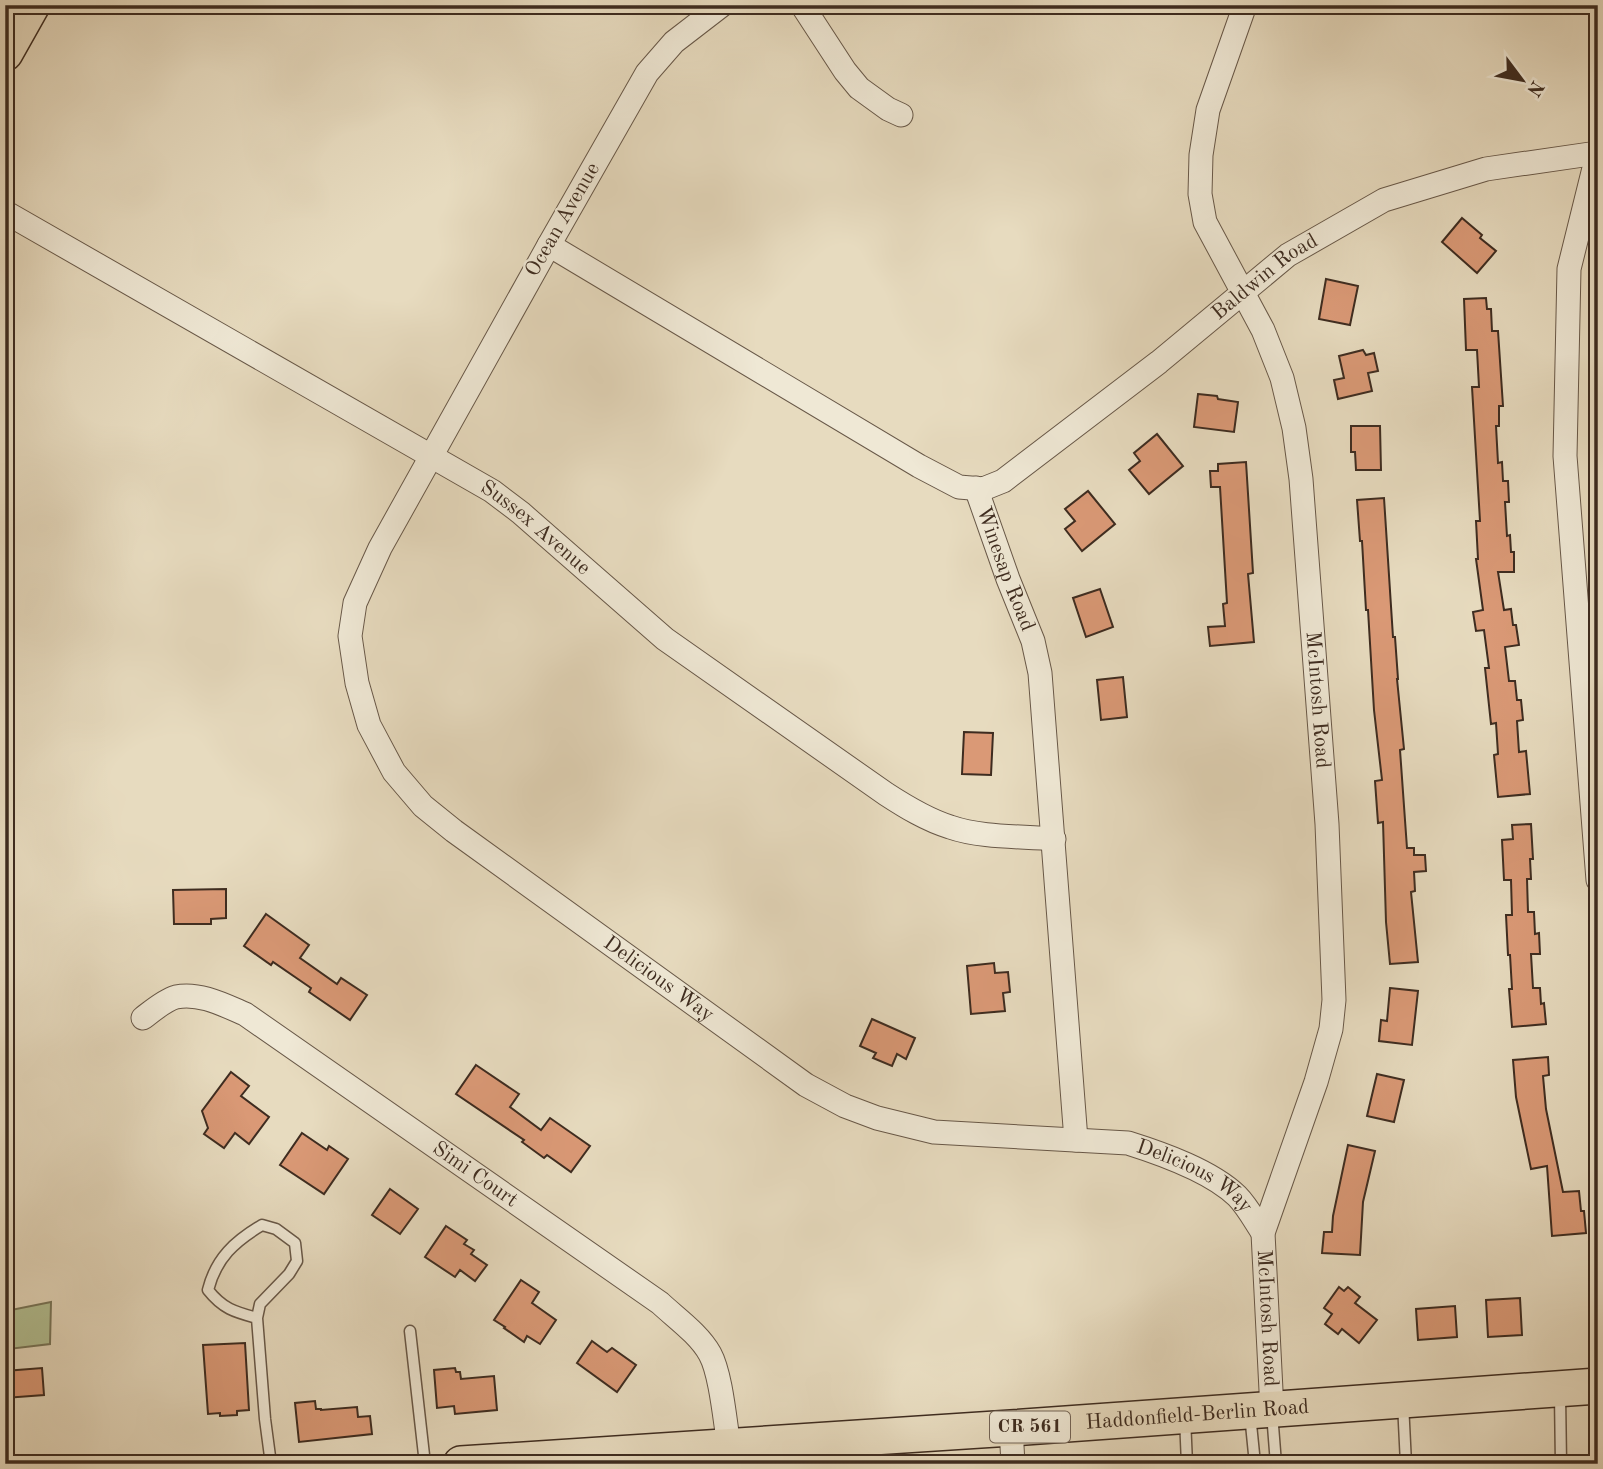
<svg xmlns="http://www.w3.org/2000/svg" width="1603" height="1469" viewBox="0 0 1603 1469" font-family="'Old Standard TT',serif">
<rect width="100%" height="100%" fill="#e7dbbf"/>
<filter id="stains"><feTurbulence type="fractalNoise" baseFrequency=".00286" numOctaves="4"/><feColorMatrix values="0 0 0 0 .2 0 0 0 0 .09 0 0 0 0 .02 0 0 0 .5 -.17"/></filter>
<radialGradient id="worn" r=".72"><stop offset=".6" stop-color="#630" stop-opacity="0"/><stop offset="1" stop-color="#630" stop-opacity=".3"/></radialGradient>
<path fill="#b3c194" stroke="#78765a" stroke-width="2" d="M51 1302 50 1344 9 1349 6 1311Z"/>
<g fill="#da9976" stroke="#3e2c20" stroke-width="2">
<path d="M1462 218 1482 235 1480 238 1496 251 1477 273 1442 242Z"/>
<path d="M1326 279 1358 286 1350 325 1319 319Z"/>
<path d="M1486 298 1487 309H1491L1492 331H1498L1503 406H1499V426H1496L1498 463 1502 462 1503 481H1508L1509 502H1505L1507 536 1510 535 1511 552H1514V572H1498L1504 610 1511 609 1513 625H1516L1519 645 1505 647 1509 681H1515L1517 700H1521L1523 720 1517 721 1519 752 1526 751 1530 794 1498 797 1494 755 1498 754 1496 723 1491 724 1485 668H1489L1484 630 1476 631 1473 612 1483 610 1476 559H1478L1476 521H1480L1472 387H1479L1477 350H1466L1464 299Z"/>
<path d="M1363 350 1366 355 1374 353 1378 371 1368 373 1372 391 1338 399 1334 380 1344 378 1339 356Z"/>
<path d="M1198 394 1217 396 1218 399 1238 402 1234 432 1194 427Z"/>
<path d="M1351 426H1380L1381 470H1356L1355 452H1351Z"/>
<path d="M1157 434 1183 466 1149 494 1129 470 1140 461 1134 453Z"/>
<path d="M1246 462 1253 573 1248 574 1254 642 1210 646 1208 627 1225 626 1223 604 1227 603 1220 487H1211L1210 471H1218V464Z"/>
<path d="M1088 491 1115 524 1082 551 1065 529 1075 521 1065 509Z"/>
<path d="M1384 498 1393 637H1395L1398 679H1397L1404 749 1400 750 1407 848H1414V855H1425L1426 871 1414 872 1415 891 1411 892 1418 962 1390 964 1386 922 1383 822 1378 823 1375 781 1382 780 1374 710 1368 610H1366L1362 541H1360L1357 500Z"/>
<path d="M1100 589 1113 627 1086 637 1073 598Z"/>
<path d="M1123 677 1127 717 1101 720 1097 680Z"/>
<path d="M964 732 993 733 991 775 962 774Z"/>
<path d="M1531 824 1533 859H1530L1531 879H1527L1528 912H1534L1535 934 1539 933 1540 954H1531L1533 988H1540L1541 1004 1544 1003 1546 1024 1512 1027 1509 989H1512L1510 955H1508L1506 915H1512L1511 880H1504L1502 840 1513 839 1512 825Z"/>
<path d="M226 889V918L211 919V924H174L173 890Z"/>
<path d="M266 914 309 945 300 958 337 984 341 978 367 995 350 1020 309 992 311 988 273 962 271 965 244 946Z"/>
<path d="M994 963 995 973 1008 972 1010 992 1003 993 1005 1011 971 1014 967 966Z"/>
<path d="M1390 988 1418 991 1412 1045 1379 1041 1381 1020 1387 1021Z"/>
<path d="M872 1019 915 1038 906 1059 897 1054 892 1066 873 1058 876 1053 860 1046Z"/>
<path d="M1548 1057 1549 1075 1543 1076 1546 1109 1563 1192 1579 1191 1581 1211H1584L1586 1233 1552 1236 1547 1166 1531 1169 1516 1097 1513 1060Z"/>
<path d="M476 1065 519 1094 510 1107 541 1130 550 1118 590 1146 571 1172 547 1155 544 1158 522 1142 524 1140 456 1094Z"/>
<path d="M231 1072 249 1086 241 1096 269 1117 249 1144 235 1133 224 1148 204 1134 208 1128 202 1111Z"/>
<path d="M1377 1074 1404 1080 1394 1122 1367 1116Z"/>
<path d="M302 1133 327 1150 329 1146 348 1159 324 1194 280 1165Z"/>
<path d="M1348 1145 1375 1151 1363 1202 1360 1255 1322 1253 1324 1232H1332L1333 1216Z"/>
<path d="M390 1189 418 1209 400 1234 372 1215Z"/>
<path d="M446 1226 467 1240 464 1244 474 1250 471 1254 487 1265 475 1281 460 1270 455 1277 425 1257Z"/>
<path d="M521 1280 539 1292 532 1303 556 1320 540 1344 527 1336 524 1342 504 1328 505 1327 494 1320Z"/>
<path d="M1339 1287 1344 1291 1348 1287 1360 1297 1355 1303 1377 1320 1359 1343 1342 1329 1338 1334 1325 1324 1332 1314 1324 1308Z"/>
<path d="M1520 1298 1522 1335 1488 1337 1486 1300Z"/>
<path d="M1455 1306 1457 1337 1418 1340 1416 1309Z"/>
<path d="M592 1341 607 1352 612 1348 636 1365 617 1392 577 1363Z"/>
<path d="M245 1343 249 1410 237 1411V1415L220 1416V1413L208 1414 203 1345Z"/>
<path d="M42 1368 44 1395 5 1398V1371Z"/>
<path d="M455 1368 456 1372H460L461 1379 494 1376 497 1410 455 1414 454 1406 437 1408 434 1370Z"/>
<path d="M315 1401 316 1409H321V1410L357 1407 358 1417 370 1416 372 1434 299 1442 295 1403Z"/>
</g>
<g fill="none" stroke-linecap="round" stroke-linejoin="round">
<defs>
<g id="lane">
<path d="M257 1318C235 1312 223 1309 208 1290 216 1258 235 1241 262 1225L276 1229 295 1243 297 1261 289 1274 260 1304 257 1318 265 1419 271 1464"/>
<path d="M410 1331 425 1464"/>
<path d="M1560 1395 1561 1464"/>
<path d="M1403 1403 1406 1464"/>
<path d="M1272 1413 1276 1464"/>
<path d="M1250 1414 1255 1464"/>
<path d="M1185 1418 1187 1464"/>
</g>
<g id="street">
<path id="s1" d="M722 5 674 42 647 73 549 245 380 548 355 603 350 636 357 683 369 725 394 772 423 806 454 831 806 1085 845 1106 877 1118 934 1132 1128 1143C1163 1154 1211 1171 1237 1196 1247 1206 1255 1221 1263 1233"/>
<path d="M802 5 845 71 859 88 888 109 901 115"/>
<path id="s2" d="M1245 5 1208 110 1201 155 1200 194 1205 222 1263 330 1282 378 1294 428 1301 479 1327 824 1334 1000 1331 1029 1316 1082 1263 1233 1272 1410"/>
<path d="M1598 152 1569 269 1565 456 1598 880"/>
<path id="s3" d="M5 212 492 491 521 513 665 639 886 794C906 807 927 820 950 827 982 838 1020 836 1054 839"/>
<path id="s4" d="M549 245 919 466 959 487 983 489 1003 481 1159 362 1288 255 1384 200 1486 169 1597 153"/>
<path id="s5" d="M976 488 1008 579 1033 641 1040 673 1076 1140"/>
<path id="s6" d="M143 1018C152 1011 165 1000 176 997 199 992 224 1005 245 1014L660 1303C676 1318 699 1334 710 1354 721 1374 725 1422 729 1446"/>
<path d="M1011 1428 1013 1464"/>
</g>
<g id="primary">
<path d="M5 53 32 5"/>
<path id="s7" d="M461 1464 1011 1428 1598 1386"/>
</g>
</defs>
<use href="#lane" stroke="#685848" stroke-width="13"/>
<use href="#street" stroke="#685848" stroke-width="25"/>
<use href="#primary" stroke="#3e2c20" stroke-width="38"/>
<use href="#lane" stroke="#efe8d5" stroke-width="10"/>
<use href="#street" stroke="#efe8d5" stroke-width="23"/>
<use href="#primary" stroke="#e7dbbf" stroke-width="35"/>
</g>
<g text-anchor="middle" dominant-baseline="central" stroke-width="5" stroke-linejoin="round" paint-order="stroke">
<rect fill="#efe8d5" stroke="#736456" stroke-width="2" x="990" y="1411.5" width="80" height="31" rx="5"/>
<g font-size="19" font-weight="bold" fill="#3e2c20">
<text x="1030" y="1427">CR 561</text>
</g>
<g font-size="21" fill="#3e2c20" stroke="#efe8d5">
<text transform="translate(563 220) rotate(-60)">Ocean Avenue</text>
<text stroke="none"><textPath href="#s4" startOffset="854">Baldwin Road</textPath></text>
<text stroke="none"><textPath href="#s3" startOffset="618">Sussex Avenue</textPath></text>
<text stroke="none"><textPath href="#s5" startOffset="86">Winesap Road</textPath></text>
<text stroke="none"><textPath href="#s2" startOffset="723">McIntosh Road</textPath></text>
<text stroke="none"><textPath href="#s1" startOffset="1222">Delicious Way</textPath></text>
<text stroke="none"><textPath href="#s6" startOffset="392">Simi Court</textPath></text>
<text stroke="none"><textPath href="#s1" startOffset="1810">Delicious Way</textPath></text>
<text stroke="none"><textPath href="#s2" startOffset="1353">McIntosh Road</textPath></text>
<text stroke="none"><textPath href="#s7" startOffset="738">Haddonfield-Berlin Road</textPath></text>
</g>
</g>
<rect width="1603" height="1469" fill="none" stroke="#e7dbbf" stroke-width="28"/>
<rect x="7" y="7" width="1589" height="1455" fill="none" stroke="#3e2c20" stroke-width="3.5"/>
<rect x="14" y="14" width="1575" height="1441" fill="none" stroke="#3e2c20" stroke-width="2"/>
<g transform="translate(1522 80) rotate(122)" stroke="#efe8d5" stroke-width="5" paint-order="stroke">
<path d="M0-5L12 26L0 18L-12 26Z" fill="#3e2c20"/>
<text y="-10" font-size="19" font-weight="bold" text-anchor="middle" fill="#3e2c20">N</text>
</g>
<rect width="100%" height="100%" filter="url(#stains)"/>
<rect width="100%" height="100%" fill="url(#worn)"/>
</svg>
